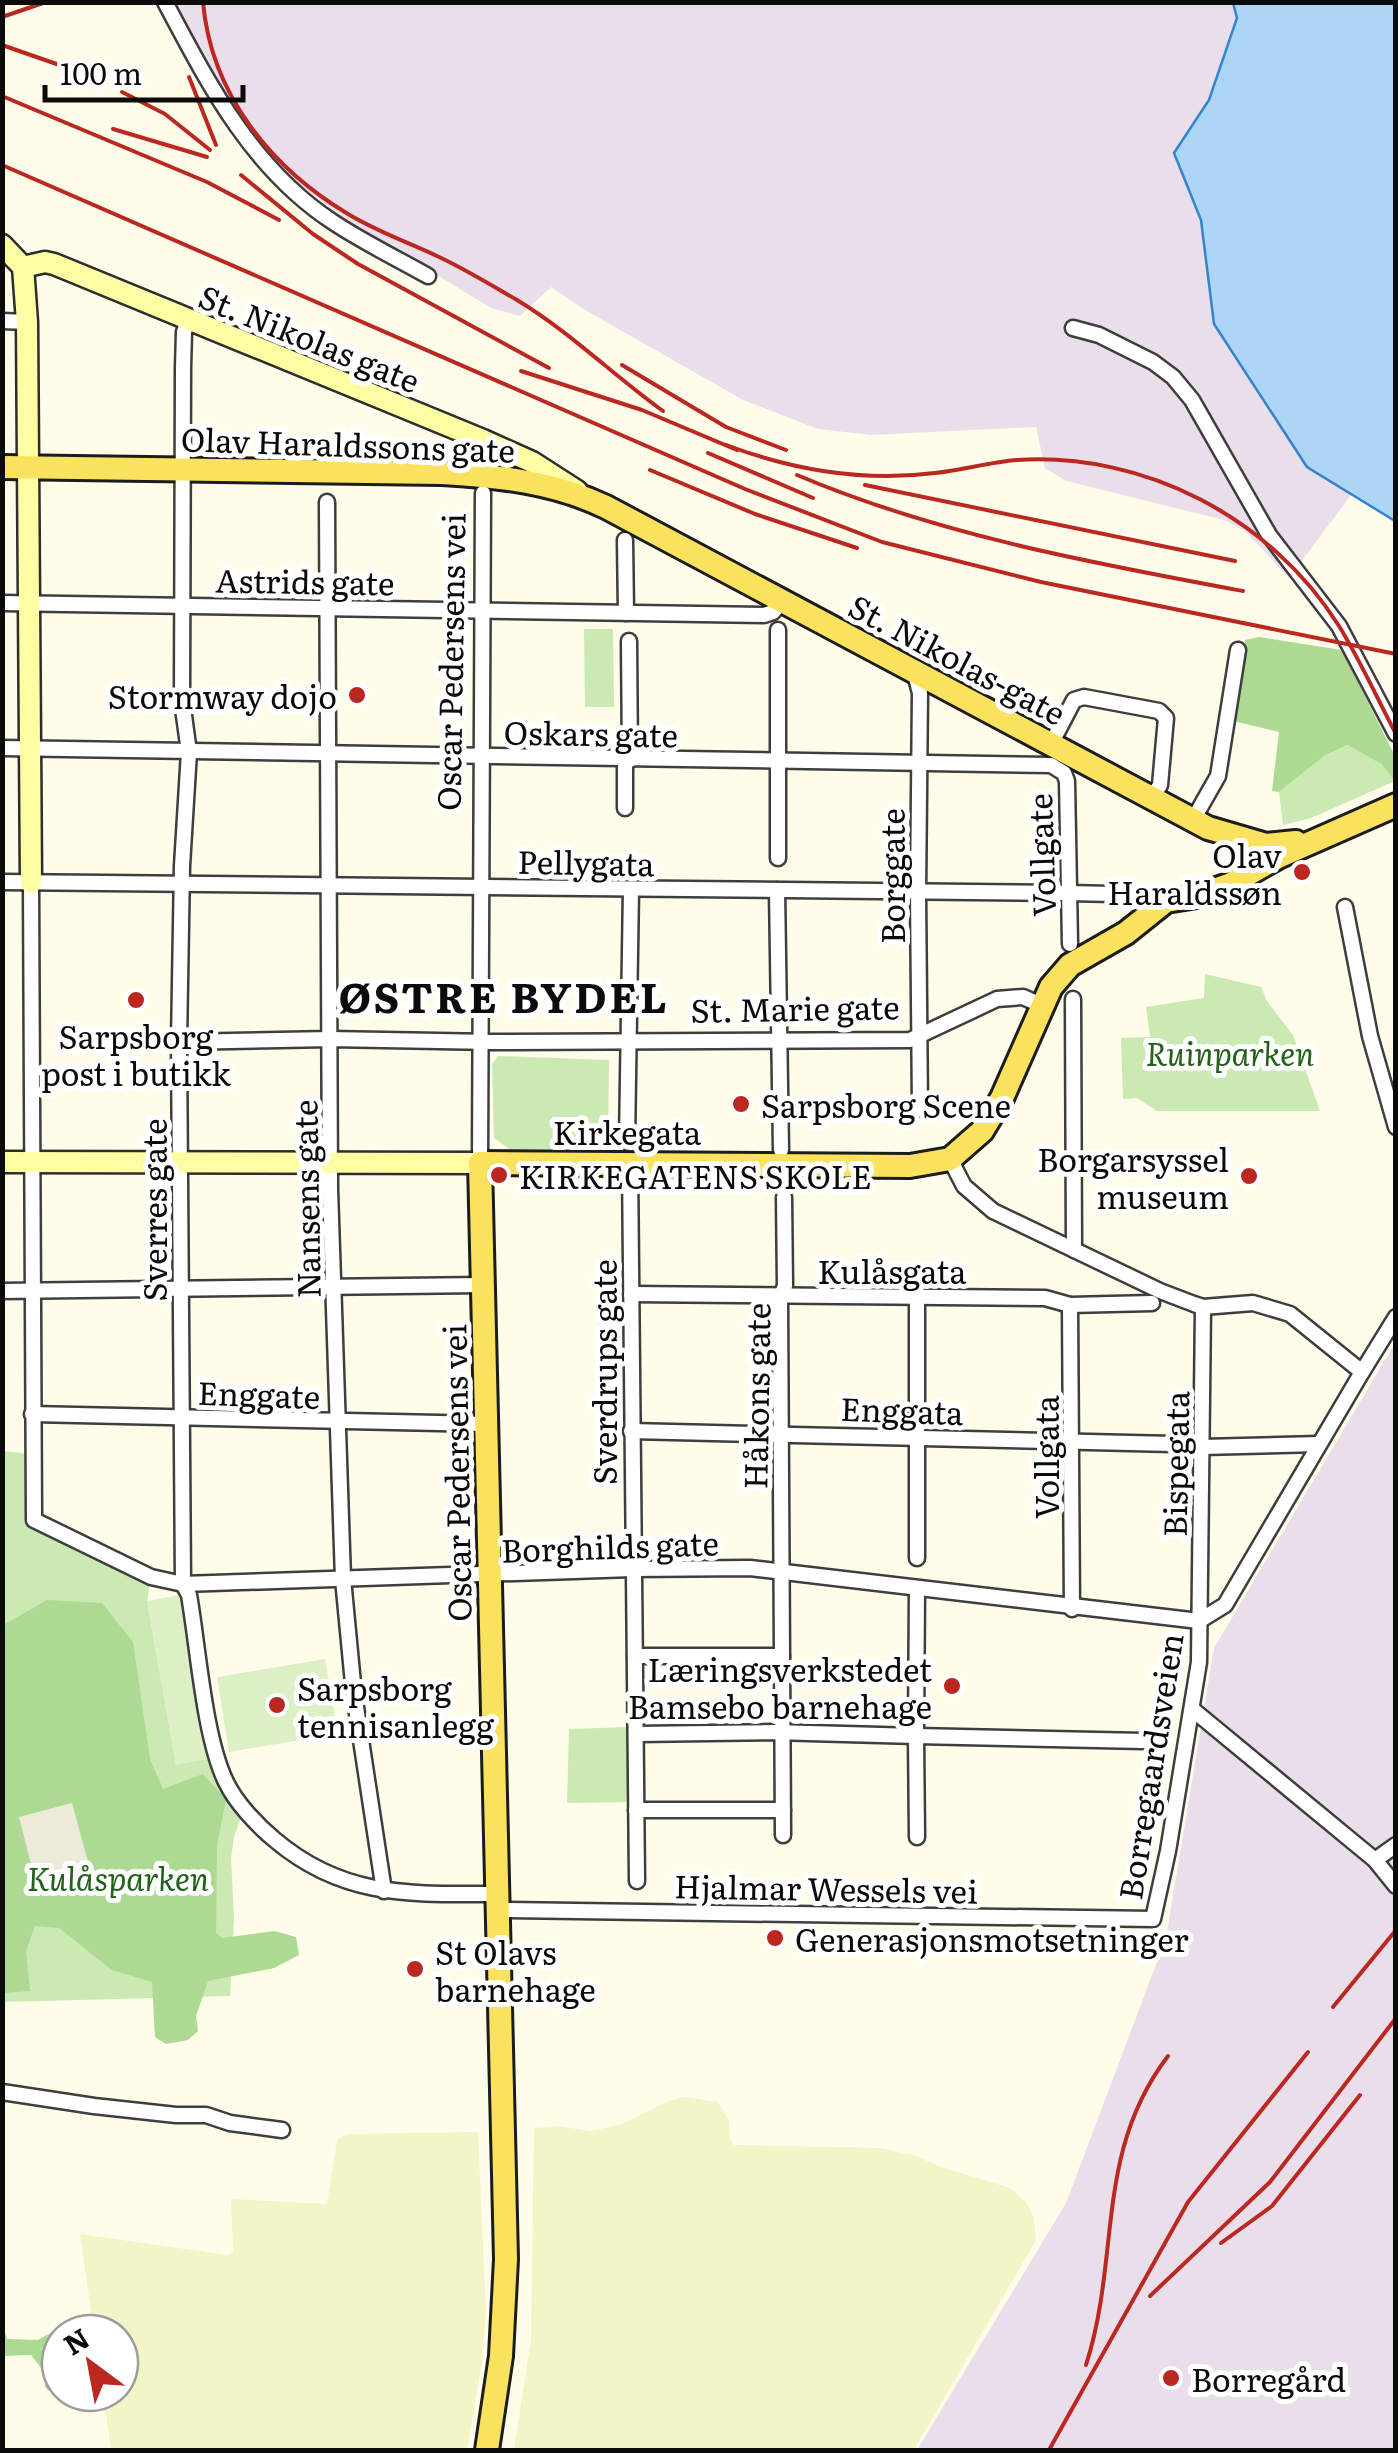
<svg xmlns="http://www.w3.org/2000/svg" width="1398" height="2453" viewBox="0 0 1398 2453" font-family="Literata,serif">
<rect width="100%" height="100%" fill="#fffde9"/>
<g fill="#eadeea">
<path d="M174 3H1233L1237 17 1209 100 1175 153 1201 220 1214 324 1307 467 1352 494 1289 578 1245 531 1224 520 1066 481 1045 468 1036 427 871 435 818 429 743 400 585 310 551 287 520 316 491 308 347 220 284 173 253 139 228 102Z"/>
<path d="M1395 1343V2450H917L1066 2203 1166 1938 1214 1648Z"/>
</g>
<g fill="#f4f4c9">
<path d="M683 2097 718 2102 729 2120 730 2139 734 2145 880 2148 913 2155 941 2167 1010 2188 1026 2202 1034 2218 1036 2240 914 2450H514L531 2339 534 2128 557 2126 591 2131 622 2124 664 2103Z"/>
<path d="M478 2132 486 2311 482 2362 467 2450H111L103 2393H120V2333H94L80 2234 228 2255 233 2252 231 2199 327 2204 337 2140 347 2134Z"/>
</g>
<g fill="#cae9b3">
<path d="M584 629H613L614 707H585Z"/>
<path d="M1349 745 1381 764 1395 781 1311 818 1283 825 1279 792 1324 756Z"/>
<path d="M1205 974 1261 987 1267 1001 1293 1035 1320 1111H1157L1137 1098 1123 1099 1121 1038 1150 1037 1146 1007 1204 998Z"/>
<path d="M498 1056 609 1060 608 1142 617 1143V1151H512L494 1138 492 1064Z"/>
<path d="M2 1451 32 1454 31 1512 151 1577 147 1601 176 1764 213 1758 231 1804 241 1817 234 1837 231 1858 234 1919 230 1996 3 2002Z"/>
<path d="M630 1727 636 1802 567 1803 569 1729Z"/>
</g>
<g fill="#acda92">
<path d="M1259 637 1342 650 1395 756V781L1381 764 1348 745 1324 756 1279 792 1272 791 1279 732 1233 721 1245 640Z"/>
<path d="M47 1600 102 1603 133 1642 150 1759 163 1789 203 1774 226 1800 217 1845 216 1933 222 1938 274 1931 296 1937 299 1955 274 1968 208 1981 196 2016 198 2031 188 2040 166 2044 155 2037 152 1982 112 1970 59 1928 35 1926 26 1951 30 1991 3 1993 2 1626Z"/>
<path d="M3 2326 7 2339 38 2340 63 2326 70 2330 69 2333H60V2387L49 2391 45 2387V2373L31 2355 3 2356Z"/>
</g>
<g fill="#ddf0c5">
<path d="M184 1594 213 1758 176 1765 147 1601Z"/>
<path d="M325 1659 338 1734 229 1752 217 1677Z"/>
</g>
<path fill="#edeada" d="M72 1803 91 1873 37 1888 19 1817Z"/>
<path fill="#add5f6" stroke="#3483ce" stroke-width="2.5" d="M1233 3H1395V521L1307 467 1214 324 1201 220 1174 153 1209 100 1237 18Z"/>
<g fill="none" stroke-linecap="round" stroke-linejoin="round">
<defs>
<g id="street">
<path d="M165 2C209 85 252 169 333 222 363 242 396 258 428 276"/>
<path d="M188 320 184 332 183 368 182 701 189 752 182 866 179 1042 183 1584 189 1595C198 1646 204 1737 226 1782 236 1803 257 1825 275 1840 345 1899 413 1894 499 1894"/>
<path d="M2 321 27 322"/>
<path d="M1073 328 1099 335 1153 362 1173 377 1192 400 1269 535 1339 626 1396 734"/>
<path d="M327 502 330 1189 343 1579 354 1694 384 1891"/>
<path d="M625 540 626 613"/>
<path d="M2 603 764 615 773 612 781 603"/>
<path d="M629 641 630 760"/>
<path d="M914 670 920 693 918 893 920 1109"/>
<path d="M1051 744 1074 700 1084 697 1159 711 1166 718 1160 785 1152 798"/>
<path d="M2 748 1051 765 1064 773 1067 781 1070 944"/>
<path d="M625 808V760"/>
<path d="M1193 820 1218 776 1238 650"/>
<path d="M778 858V630"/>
<path d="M2 882 1068 893 1157 895 1166 901"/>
<path d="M31 883 34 1520 151 1577 183 1584 632 1569 750 1568 1199 1621"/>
<path d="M777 890 781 1150"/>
<path d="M1345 907 1370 1036 1396 1127"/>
<path d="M1073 999 1074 1250"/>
<path d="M179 1042 330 1039 492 1042 910 1040 997 999 1023 997 1041 1005"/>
<path d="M627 1141 631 889"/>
<path d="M950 1159 964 1186 993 1211 1160 1291 1194 1304 1203 1307 1253 1303 1290 1314 1362 1372 1396 1317"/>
<path d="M480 1163 483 493"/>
<path d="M630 1164 637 1881"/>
<path d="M2 1291 483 1285"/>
<path d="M631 1294 1045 1298 1070 1305 1152 1303"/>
<path d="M917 1297V1558"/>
<path d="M1070 1305 1072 1609"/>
<path d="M32 1414 485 1424"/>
<path d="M631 1431 1172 1444"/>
<path d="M1202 1447 1319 1444"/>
<path d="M1199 1621 1225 1605 1362 1372"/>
<path d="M635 1656H782"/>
<path d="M1192 1709 1375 1860 1396 1886"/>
<path d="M637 1734 773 1732 916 1736 917 1589"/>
<path d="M636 1810H783"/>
<path d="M783 1835 780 1298 785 1286 784 1197"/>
<path d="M917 1837 916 1736 1143 1741"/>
<path d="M1375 1860 1396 1845"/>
<path d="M499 1910 1153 1919 1168 1851 1199 1662 1203 1307"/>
<path d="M2 2092 94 2106 176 2115H206L230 2123 282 2130"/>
</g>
<g id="secondary">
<path d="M2 245 23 267 27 322 31 883"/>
<path d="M23 267 45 262 54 264 483 440 532 462 577 491"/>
<path d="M2 1162 480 1163"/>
</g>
<g id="primary">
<path d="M2 467 442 473C498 476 554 482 606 507L1208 828 1266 845 1296 842"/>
<path d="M487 2450 501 2356 506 2259 480 1163 910 1166 950 1159 982 1131 1002 1098 1051 987 1070 965 1126 933 1166 901 1197 896 1231 884 1278 857 1396 805"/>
</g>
</defs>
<use href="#street" stroke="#3e3e3e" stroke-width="19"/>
<use href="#secondary" stroke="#2d2d2d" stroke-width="25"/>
<use href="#primary" stroke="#1c1c1c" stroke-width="28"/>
<use href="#street" stroke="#fff" stroke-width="14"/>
<use href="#secondary" stroke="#fffda4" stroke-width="20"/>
<use href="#primary" stroke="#fae25e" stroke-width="22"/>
<g stroke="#bb2822" stroke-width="4">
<path d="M203 2C211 94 271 168 348 214 376 231 407 242 437 256 465 269 491 285 517 300 570 332 613 375 663 411"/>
<path d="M2 17 46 2"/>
<path d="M2 45 68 68"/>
<path d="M189 77 216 145"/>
<path d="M122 92 165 114 210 150"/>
<path d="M2 96 207 182 279 220"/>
<path d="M113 129 207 157"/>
<path d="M2 165 745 489 882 542 1041 582 1396 654"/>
<path d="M241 175 313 234 358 264 549 368"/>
<path d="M622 365 726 427 786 450"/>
<path d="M521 371 642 410 737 450"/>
<path d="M726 445C793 470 864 482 935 473 963 470 990 462 1017 460 1145 452 1271 518 1339 626 1360 660 1377 698 1396 734"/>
<path d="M708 453 813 498"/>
<path d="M650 470 755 514 857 548"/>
<path d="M797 475C939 535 1092 563 1243 591"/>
<path d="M865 485 1235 561"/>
<path d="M1333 2007 1396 1930"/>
<path d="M1221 2243 1272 2206 1360 2095"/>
<path d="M1150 2296 1270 2182 1396 2018"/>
<path d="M1086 2365C1121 2256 1094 2153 1168 2056"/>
<path d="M1049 2450 1188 2202 1308 2052"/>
</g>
</g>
<g fill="#bb2822" stroke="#fff" stroke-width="4">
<circle cx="357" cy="695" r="10"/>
<circle cx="1302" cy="872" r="10"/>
<circle cx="136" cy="1000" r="10"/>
<circle cx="741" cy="1104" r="10"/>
<circle cx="499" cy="1175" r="10"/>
<circle cx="1249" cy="1176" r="10"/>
<circle cx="952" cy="1686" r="10"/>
<circle cx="277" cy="1705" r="10"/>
<circle cx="775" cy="1938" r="10"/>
<circle cx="415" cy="1969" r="10"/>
<circle cx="1171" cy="2378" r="10"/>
</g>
<g text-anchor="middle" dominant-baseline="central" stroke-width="10" stroke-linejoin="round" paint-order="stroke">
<g font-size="32" fill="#0b0b0b" stroke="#fff">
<text transform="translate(310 337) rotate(22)">St. Nikolas gate</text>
<text transform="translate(348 443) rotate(2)">Olav Haraldssons gate</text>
<text transform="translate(305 580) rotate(1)">Astrids gate</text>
<text transform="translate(958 658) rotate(28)">St. Nikolas-gate</text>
<text transform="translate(449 662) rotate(-89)">Oscar Pedersens vei</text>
<text transform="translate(591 732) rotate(1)">Oskars gate</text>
<text transform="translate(1040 855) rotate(-92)">Vollgate</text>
<text transform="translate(586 861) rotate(1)">Pellygata</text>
<text transform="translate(891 876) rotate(-90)">Borggate</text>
<text transform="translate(795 1007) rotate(-1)">St. Marie gate</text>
<text x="627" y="1131">Kirkegata</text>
<text transform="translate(305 1199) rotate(-91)">Nansens gate</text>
<text transform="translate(153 1210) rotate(-90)">Sverres gate</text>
<text x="892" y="1270">Kulåsgata</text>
<text transform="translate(603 1372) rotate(-90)">Sverdrups gate</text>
<text transform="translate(259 1393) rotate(2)">Enggate</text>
<text transform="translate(755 1396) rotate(-89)">Håkons gate</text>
<text transform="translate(902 1409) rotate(2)">Enggata</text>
<text transform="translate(1045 1457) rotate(-90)">Vollgata</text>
<text transform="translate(1174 1464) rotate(-89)">Bispegata</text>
<text transform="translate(455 1473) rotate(-91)">Oscar Pedersens vei</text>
<text transform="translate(610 1545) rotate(-2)">Borghilds gate</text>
<text transform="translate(1149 1766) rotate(-81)">Borregaardsveien</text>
<text transform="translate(826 1887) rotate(1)">Hjalmar Wessels vei</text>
</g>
<g font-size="32" fill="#0b0b0b" stroke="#fff" text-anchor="start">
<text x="337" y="695" text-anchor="end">Stormway dojo</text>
<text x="1282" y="854" text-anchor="end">Olav<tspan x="1282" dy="37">Haraldssøn</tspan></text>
<text x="136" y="1035" text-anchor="middle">Sarpsborg<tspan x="136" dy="37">post i butikk</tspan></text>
<text x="761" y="1104">Sarpsborg Scene</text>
<text x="1229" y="1158" text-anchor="end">Borgarsyssel<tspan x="1229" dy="37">museum</tspan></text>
<text x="519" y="1175">KIRKEGATENS SKOLE</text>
<text x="932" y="1668" text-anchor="end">Læringsverkstedet<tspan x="932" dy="37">Bamsebo barnehage</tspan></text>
<text x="297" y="1687">Sarpsborg<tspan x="297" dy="37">tennisanlegg</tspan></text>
<text x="795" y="1938">Generasjonsmotsetninger</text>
<text x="435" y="1951">St Olavs<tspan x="435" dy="37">barnehage</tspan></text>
<text x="1191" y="2378">Borregård</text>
</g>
<g font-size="32" font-style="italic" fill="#24621c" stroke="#fff">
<text x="1230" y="1052">Ruinparken</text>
<text x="118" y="1877">Kulåsparken</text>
</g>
<g font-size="42" font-weight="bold" letter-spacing="2.5" fill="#0b0b0b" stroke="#fff">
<text x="504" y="995">ØSTRE BYDEL</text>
</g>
</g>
<rect width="1398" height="2453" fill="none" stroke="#0b0b0b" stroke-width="10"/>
<g transform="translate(90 2363) rotate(328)"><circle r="48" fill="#ffffff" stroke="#9d9d9d" stroke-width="2.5"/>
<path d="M0-8L18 38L0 25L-18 38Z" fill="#bb2822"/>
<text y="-15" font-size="28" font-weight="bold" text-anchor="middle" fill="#0b0b0b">N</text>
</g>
<path d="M45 85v15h198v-15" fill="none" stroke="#0b0b0b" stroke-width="5"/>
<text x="60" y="85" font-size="30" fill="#0b0b0b" stroke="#ffffff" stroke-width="8" paint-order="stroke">100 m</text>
</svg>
